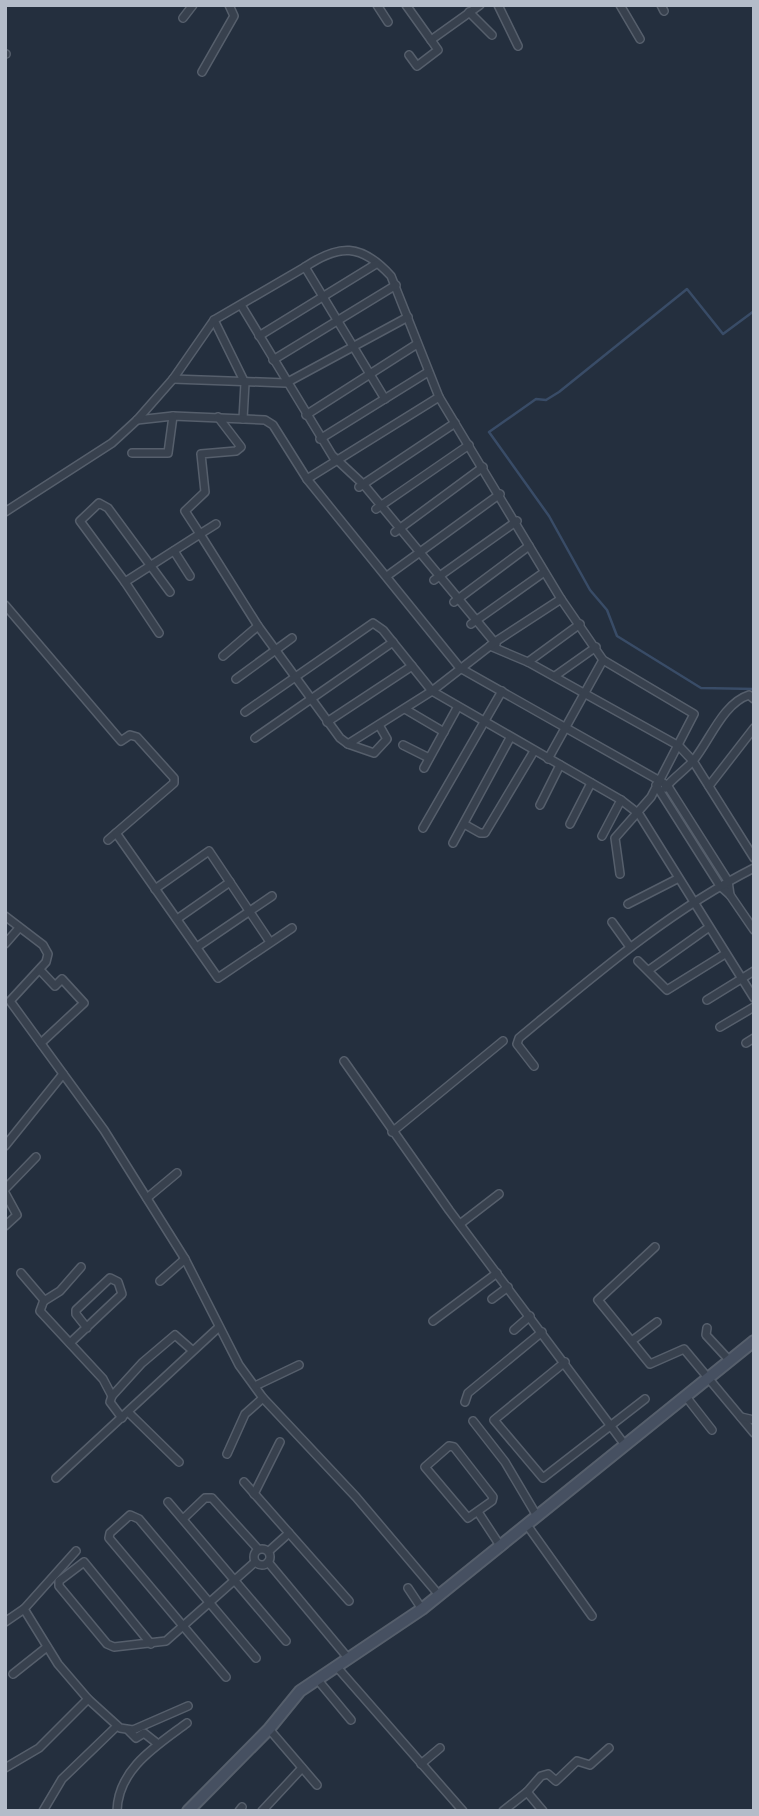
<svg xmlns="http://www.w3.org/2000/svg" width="759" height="1816" viewBox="0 0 759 1816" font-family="'Sofia Sans Condensed',sans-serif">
<rect width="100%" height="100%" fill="#242f3e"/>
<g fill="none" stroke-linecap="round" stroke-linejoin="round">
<path stroke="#394c67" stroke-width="2.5" d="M754 311 723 334 687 289 559 392 546 400 536 399 489 432 549 516 590 590 607 610 617 636 701 688 754 689"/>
<defs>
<g id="street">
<path d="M377 5 388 22"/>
<path d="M406 5 431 40 480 5"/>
<path d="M498 5 518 46"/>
<path d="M620 5 640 39"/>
<path d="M661 5 664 11"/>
<path d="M469 12 492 35"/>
<path d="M183 18 193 5"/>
<path d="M5 54H6"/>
<path d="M409 55 417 66 438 50 431 40"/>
<path d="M202 72 234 16 229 5"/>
<path d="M305 267C339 244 361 243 391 276L439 397 561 599"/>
<path d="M241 305 335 460"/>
<path d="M214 320 245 383 243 419"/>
<path d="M259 336 376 264"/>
<path d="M273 360 396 285"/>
<path d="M173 379 286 383 408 317"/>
<path d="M306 415 417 344"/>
<path d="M137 420 173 416 265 420 273 425 307 479 460 668 667 785 728 881 730 895"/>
<path d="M320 439 428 372"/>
<path d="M132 453H168L173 416"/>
<path d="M334 457 364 485 496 644"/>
<path d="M307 479 439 397"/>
<path d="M359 487 455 423"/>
<path d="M376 509 469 445"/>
<path d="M5 512 112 443 137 420 173 379 214 320 305 267 385 399"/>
<path d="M216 524 200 534 258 626 340 738 348 744 432 691 621 800 602 836"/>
<path d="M395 532 483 467"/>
<path d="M174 551 190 576"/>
<path d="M387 576 500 494"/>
<path d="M434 580 517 521"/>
<path d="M125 582 80 521 99 503 108 508 170 592"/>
<path d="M454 602 529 546"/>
<path d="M5 605 121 741 130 735 137 737 174 778V783L108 840"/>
<path d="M471 624 543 573"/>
<path d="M159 633 125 582 200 534 185 511 205 492 201 454 236 451 241 447 218 417"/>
<path d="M490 646 528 662 679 746 693 761 754 858"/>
<path d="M223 656 258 626"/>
<path d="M528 662 580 624"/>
<path d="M555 676 596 647"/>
<path d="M236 679 292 638"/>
<path d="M405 709 444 732"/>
<path d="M245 712 373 623 383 630 432 691 495 642 561 599 603 660 694 714 651 797 615 838 620 874"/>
<path d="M327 722 412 666"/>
<path d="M255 738 393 642"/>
<path d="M348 744 374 753 387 739 379 725"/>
<path d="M403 745 429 758"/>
<path d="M548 759 603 660"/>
<path d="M424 768 457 708"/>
<path d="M656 785 720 886 730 895 754 930"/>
<path d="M709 786 754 728"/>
<path d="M665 788C673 778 684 771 693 761 709 742 723 703 749 695L754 699"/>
<path d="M621 800 639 814 754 998"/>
<path d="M540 805 560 765"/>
<path d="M464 824 480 833H485L534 751"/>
<path d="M570 824 591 783"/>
<path d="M423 828 502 691"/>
<path d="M116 833 218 978 292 928"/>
<path d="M453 843 510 738"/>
<path d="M155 889 209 851 270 942"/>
<path d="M628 904 677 879"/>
<path d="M5 916 43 945 48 954 46 962 10 1001 104 1130 185 1259 239 1365 263 1398 356 1497 439 1595"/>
<path d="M177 919 230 882"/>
<path d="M612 922 630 947"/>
<path d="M5 944 19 928"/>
<path d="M197 947 272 896"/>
<path d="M638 961 667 990 725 954"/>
<path d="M40 970 55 986 62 979 84 1003 41 1043"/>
<path d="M649 970 708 928"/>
<path d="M707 1000 754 971"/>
<path d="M720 1027 754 1007"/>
<path d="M746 1043 754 1038"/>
<path d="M344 1061 449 1210 625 1445"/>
<path d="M534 1066 517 1044 519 1038C594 976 667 912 754 868"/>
<path d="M392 1132 503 1041"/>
<path d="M5 1146 63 1074"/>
<path d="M5 1189 36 1157"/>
<path d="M5 1193 17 1215 5 1226"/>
<path d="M147 1198 177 1173"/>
<path d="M460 1224 499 1194"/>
<path d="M655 1247 598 1300 650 1364 684 1349 754 1433"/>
<path d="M21 1273 44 1300 40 1311 103 1379 112 1396"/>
<path d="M160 1281 185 1259"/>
<path d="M492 1299 508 1287"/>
<path d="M44 1301 60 1291 81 1267"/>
<path d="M433 1321 497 1273"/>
<path d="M707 1328 706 1335 730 1361"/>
<path d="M514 1330 530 1316"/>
<path d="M633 1340 657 1322"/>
<path d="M70 1343 122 1294 118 1282 110 1278 76 1310V1314L87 1328"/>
<path d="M565 1362 494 1420 543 1478 645 1399"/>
<path d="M255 1386 299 1365"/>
<path d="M687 1398 712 1430"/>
<path d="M465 1402 468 1393 542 1332"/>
<path d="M128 1412 179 1462"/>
<path d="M741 1417 754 1420"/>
<path d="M122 1418 110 1402 112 1396 142 1363 175 1335 192 1350"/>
<path d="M473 1421 505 1462 537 1516"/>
<path d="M449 1446 454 1447 493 1497 492 1501 468 1518 425 1467Z"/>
<path d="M227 1454 245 1414 263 1398"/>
<path d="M56 1478 219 1327"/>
<path d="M244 1482 349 1601"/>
<path d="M254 1494 280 1442"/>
<path d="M168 1502 286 1641"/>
<path d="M478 1512 501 1547"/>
<path d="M183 1519 205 1498H212L258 1549"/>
<path d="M527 1525 592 1616"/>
<circle cx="262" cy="1557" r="8"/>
<path d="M269 1551 289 1533"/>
<path d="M268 1562 348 1658"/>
<path d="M408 1588 422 1609"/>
<path d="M24 1609 76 1551"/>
<path d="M5 1622 24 1609 58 1664 88 1699 120 1728 133 1730 188 1706"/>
<path d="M151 1644 84 1562 59 1581V1586L107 1644 114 1647 166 1641 255 1562"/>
<path d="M336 1666 463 1811"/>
<path d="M13 1674 47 1647"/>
<path d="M226 1677 109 1538 110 1533 130 1515 139 1519 256 1658"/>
<path d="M317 1679 351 1720"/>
<path d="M269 1729 317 1785"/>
<path d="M129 1731 136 1738 144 1733 158 1744"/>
<path d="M421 1764 440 1748"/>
<path d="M5 1768 39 1748 88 1699"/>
<path d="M527 1792 541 1776 548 1774 556 1781 577 1761 590 1765 609 1748"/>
<path d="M43 1811 62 1779 117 1726"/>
<path d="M117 1811C118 1769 156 1746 187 1723"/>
<path d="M239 1811 242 1807"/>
<path d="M262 1811 302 1768"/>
<path d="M503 1811 527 1792 543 1811"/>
</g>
<path id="secondary" d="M188 1811 269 1729 300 1691 422 1609 754 1341"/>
</defs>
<use href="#street" stroke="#565f6c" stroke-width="10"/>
<use href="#secondary" stroke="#565f6c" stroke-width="14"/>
<use href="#street" stroke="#38414e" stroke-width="7"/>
<use href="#secondary" stroke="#465061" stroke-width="10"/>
</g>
<rect width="759" height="1816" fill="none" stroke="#b4bcc9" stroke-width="14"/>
</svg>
